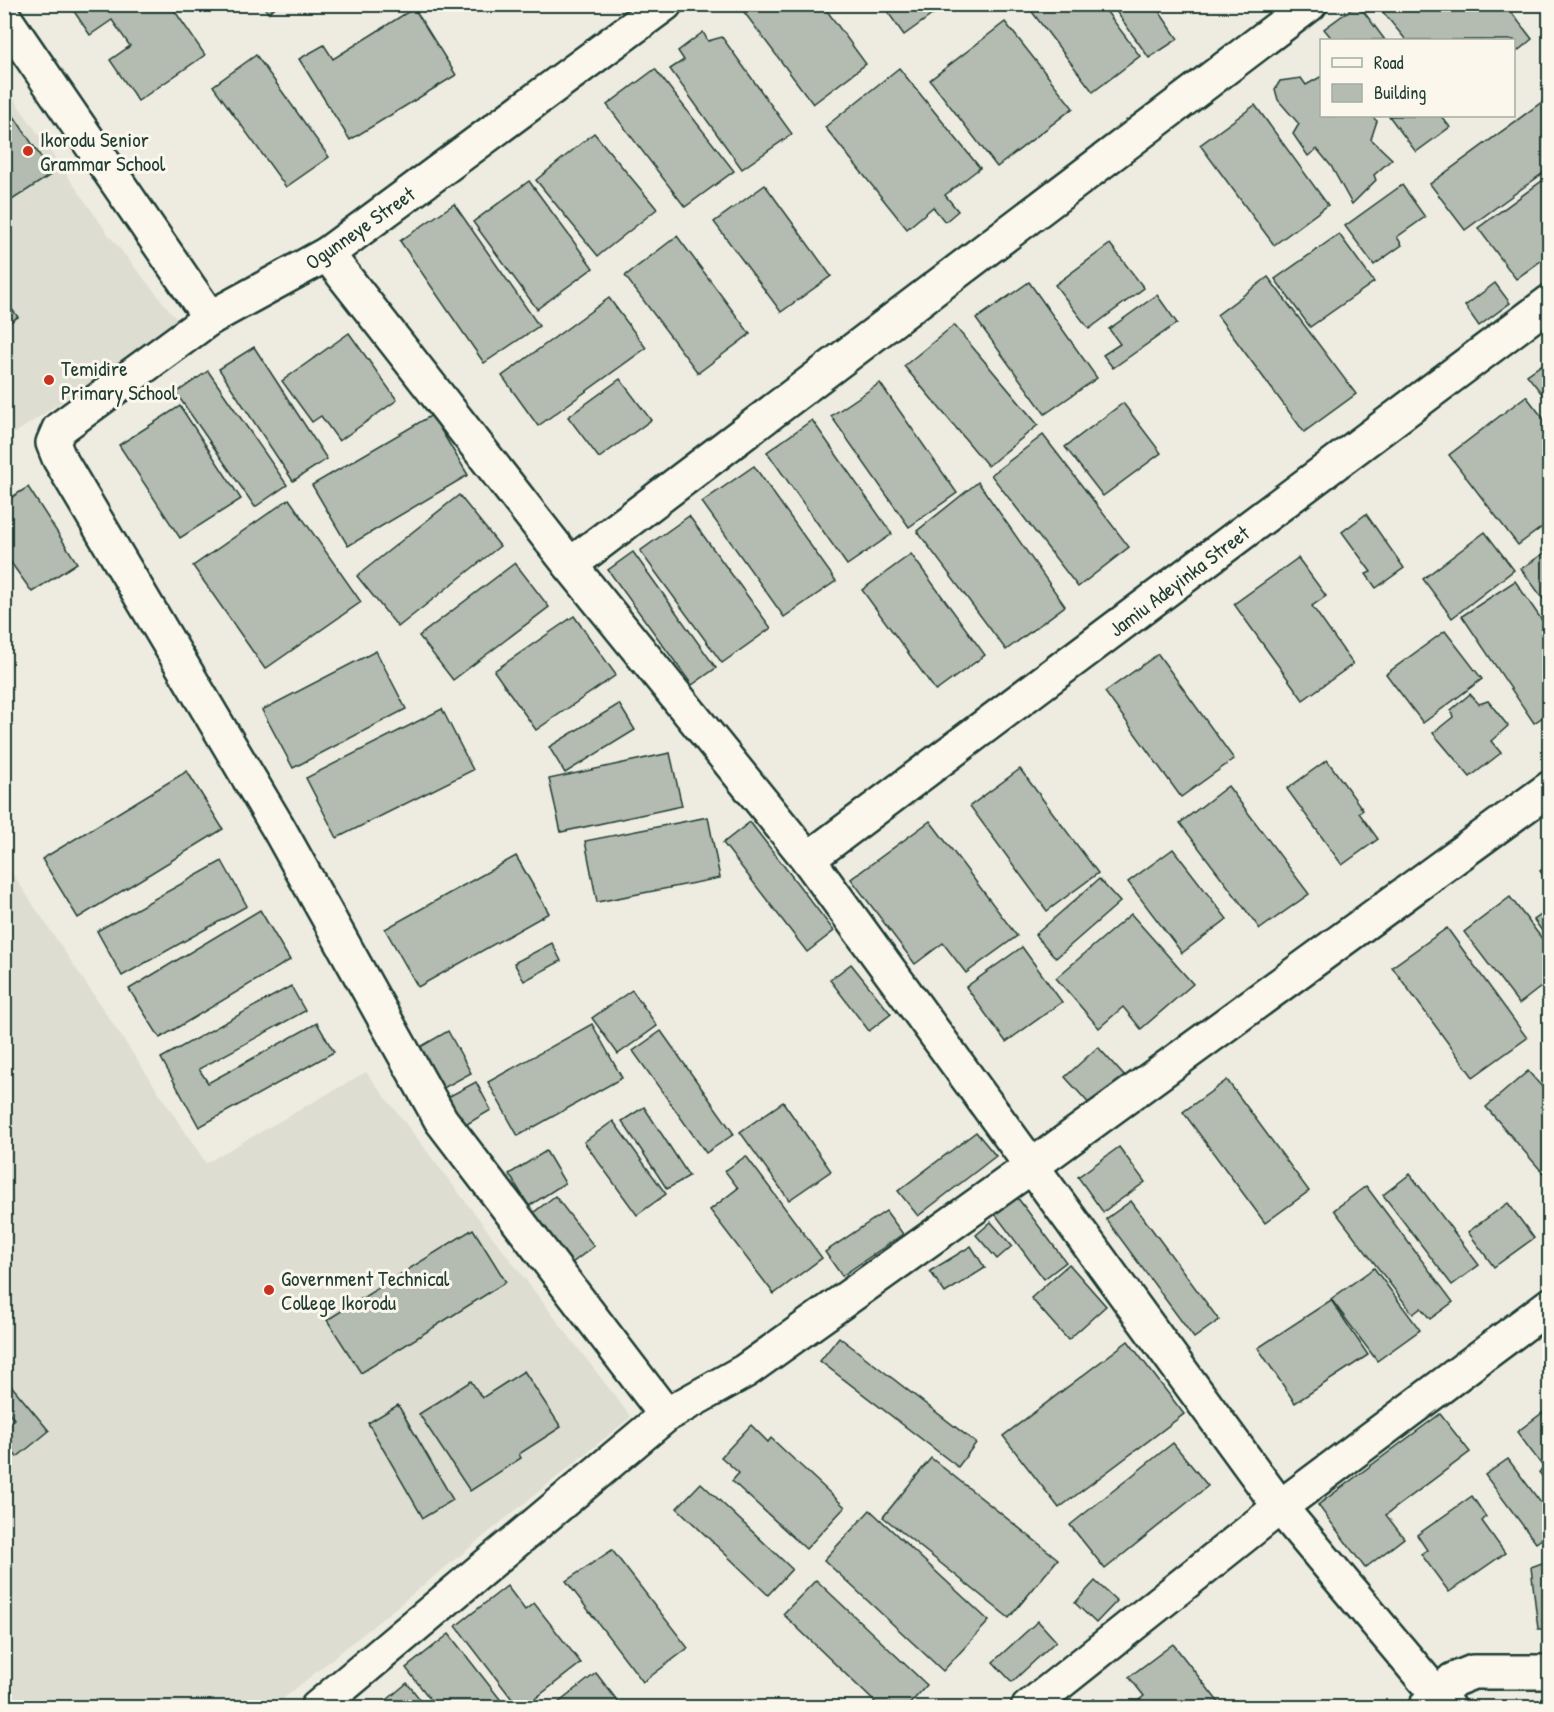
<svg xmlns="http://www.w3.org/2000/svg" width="1554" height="1712" viewBox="0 0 1554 1712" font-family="'Patrick Hand',sans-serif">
<rect width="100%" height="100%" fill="#eeece1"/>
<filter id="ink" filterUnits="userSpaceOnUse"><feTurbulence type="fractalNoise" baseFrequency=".0167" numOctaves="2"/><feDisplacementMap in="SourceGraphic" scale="12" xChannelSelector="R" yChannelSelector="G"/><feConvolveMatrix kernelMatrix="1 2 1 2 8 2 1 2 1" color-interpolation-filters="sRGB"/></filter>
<g filter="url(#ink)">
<g fill="#ddddd2">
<path d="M4 85 108 234 179 322 5 440Z"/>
<path d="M4 861 206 1163 366 1072 631 1417 273 1707H5Z"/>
</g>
<g fill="#b4bbb0" stroke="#1f3d34" stroke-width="1.5">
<path d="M69 4H170L205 55 138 101 110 60 130 46 112 20 90 35Z"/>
<path d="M262 4H279L268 13Z"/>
<path d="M738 4H822L866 64 813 104Z"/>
<path d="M882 4H947L904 35Z"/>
<path d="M1026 4H1101L1140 56 1093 92Z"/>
<path d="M1111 4H1154L1178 39 1149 58Z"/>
<path d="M1358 4 1385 40H1333L1324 29Z"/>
<path d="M1505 4 1532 39 1514 54V40H1406L1377 5Z"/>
<path d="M414 8 456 75 350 140 299 59 324 45 333 59Z"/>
<path d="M1005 22 1073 108 997 167 930 80Z"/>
<path d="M703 32 708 41 722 37 792 134 742 169 670 69 684 60 678 51Z"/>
<path d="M256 55 329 157 286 187 213 86Z"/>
<path d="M899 68 980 168 945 195 958 211 945 222 933 207 907 229 825 127Z"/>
<path d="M655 69 734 171 685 207 607 105Z"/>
<path d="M1322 76V116H1371L1377 121 1371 139 1392 159 1374 175 1376 180 1352 204 1331 166 1317 149 1308 156 1293 134 1299 124 1278 100 1275 89 1280 81 1301 78 1306 85Z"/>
<path d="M1550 96V168L1465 230 1430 184Z"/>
<path d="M4 101 52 174 12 200 4 187Z"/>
<path d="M1255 105 1328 205 1274 245 1200 145Z"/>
<path d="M1389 116H1441L1450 127 1416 152Z"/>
<path d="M594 133 657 209 598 256 536 180Z"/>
<path d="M1550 175V254L1516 279 1478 228Z"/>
<path d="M529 181 593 268 537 309 473 222Z"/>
<path d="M765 185 831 276 781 312 714 222Z"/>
<path d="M1402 185 1425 217 1397 237 1402 245 1374 265 1345 226Z"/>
<path d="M454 204 539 326 484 363 400 241Z"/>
<path d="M1339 234 1374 282 1310 327 1275 279Z"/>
<path d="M677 236 750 334 698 373 625 276Z"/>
<path d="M1110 244 1144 288 1089 329 1055 285Z"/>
<path d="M1268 277 1356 394 1304 432 1217 315Z"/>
<path d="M1029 282 1097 378 1045 414 976 319Z"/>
<path d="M1495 283 1510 303 1479 326 1465 306Z"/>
<path d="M1157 295 1177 323 1113 368 1103 355 1120 344 1109 329Z"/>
<path d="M609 298 646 348 538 426 502 376Z"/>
<path d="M4 299 18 317 4 326Z"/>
<path d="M954 325 1038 425 988 466 904 366Z"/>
<path d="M349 333 397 400 339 441 321 416 312 422 282 381Z"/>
<path d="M254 347 327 459 293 481 219 369Z"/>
<path d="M1550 359V404L1527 375Z"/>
<path d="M208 371 287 485 255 507 176 393Z"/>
<path d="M620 379 651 420 599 458 568 417Z"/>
<path d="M880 383 957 493 909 527 831 416Z"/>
<path d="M1526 396 1550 427V521L1518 545 1449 455Z"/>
<path d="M1123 403 1161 453 1103 496 1065 447Z"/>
<path d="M180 406 241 499 180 538 119 445Z"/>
<path d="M432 415 468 475 348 546 312 485Z"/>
<path d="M812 420 892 534 847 565 767 452Z"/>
<path d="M1043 435 1129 547 1078 587 991 475Z"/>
<path d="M754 466 836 581 784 617 702 502Z"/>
<path d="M978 482 1065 606 1006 650 917 531Z"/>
<path d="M28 487 77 563 32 592 4 553V502Z"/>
<path d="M459 495 500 546 398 627 357 576Z"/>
<path d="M289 499 361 602 265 669 193 566Z"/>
<path d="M1366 514 1404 568 1376 588 1366 574 1371 572 1342 532Z"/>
<path d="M689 516 771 628 722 663 640 551Z"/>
<path d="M1485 532 1514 570 1452 618 1423 579Z"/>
<path d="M1550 549V608L1521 569Z"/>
<path d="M633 552 716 668 692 685 608 570Z"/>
<path d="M911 554 985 655 936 691 862 590Z"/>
<path d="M1298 558 1326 596 1312 606 1353 664 1303 700 1234 604Z"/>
<path d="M515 563 549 607 453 680 419 636Z"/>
<path d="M1515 581 1550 632V712L1534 723 1462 616Z"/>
<path d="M574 616 616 675 536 730 494 671Z"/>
<path d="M1445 631 1482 679 1423 723 1386 674Z"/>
<path d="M376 651 406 709 293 768 262 710Z"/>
<path d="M1158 654 1234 759 1181 797 1105 692Z"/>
<path d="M1470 694 1479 704 1488 701 1508 726 1491 741 1501 753 1470 777 1433 733 1453 717 1451 710Z"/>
<path d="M619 704 635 730 565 773 549 747Z"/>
<path d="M442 709 473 770 337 838 306 778Z"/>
<path d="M670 753 682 806 561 832 549 779Z"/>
<path d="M1327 760 1363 810 1359 813 1378 839 1342 865 1287 789Z"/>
<path d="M1020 769 1098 873 1047 911 970 806Z"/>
<path d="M187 771 223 829 78 918 42 859Z"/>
<path d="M1228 786 1309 894 1260 929 1180 823Z"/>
<path d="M708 817 720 878 597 902 585 841Z"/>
<path d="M930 821 1017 936 966 973 943 943 915 964 851 879Z"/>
<path d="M750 822 834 931 807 952 723 843Z"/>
<path d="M1173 849 1227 919 1182 953 1128 882Z"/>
<path d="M516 856 549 913 418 987 385 929Z"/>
<path d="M222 861 247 906 122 976 97 931Z"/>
<path d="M1550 864V884L1540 871Z"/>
<path d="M1099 879 1120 902 1056 958 1035 935Z"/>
<path d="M1510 897 1550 949V980L1519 1004 1464 932Z"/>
<path d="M1550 909V942L1534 920Z"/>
<path d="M260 910 290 960 160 1038 129 989Z"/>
<path d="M1131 914 1193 984 1141 1029 1123 1007 1099 1028 1056 978Z"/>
<path d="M1447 928 1527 1038 1473 1077 1392 967Z"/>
<path d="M552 943 561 961 524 981 514 963Z"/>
<path d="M1022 947 1062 1002 1006 1042 966 987Z"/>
<path d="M851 964 891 1014 869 1031 830 980Z"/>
<path d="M291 986 305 1011 199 1069 208 1083 317 1023 334 1052 199 1127 161 1058Z"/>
<path d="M632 990 657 1026 618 1054 592 1018Z"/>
<path d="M592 1024 622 1078 518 1136 488 1082Z"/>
<path d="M448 1031 471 1073 438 1091 415 1050Z"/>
<path d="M661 1031 734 1134 706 1153 633 1051Z"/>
<path d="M1098 1047 1126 1078 1093 1108 1065 1077Z"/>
<path d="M1528 1071 1550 1096V1181L1486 1107Z"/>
<path d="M1227 1080 1309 1191 1265 1223 1183 1112Z"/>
<path d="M476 1082 491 1110 462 1127 446 1098Z"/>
<path d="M783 1102 831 1171 789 1200 740 1132Z"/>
<path d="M644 1107 689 1176 667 1189 622 1121Z"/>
<path d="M613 1121 666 1194 637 1215 584 1142Z"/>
<path d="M976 1132 996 1156 918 1216 898 1191Z"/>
<path d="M1119 1147 1145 1182 1103 1212 1078 1177Z"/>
<path d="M546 1151 565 1183 529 1206 509 1174Z"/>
<path d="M746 1156 822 1258 774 1294 710 1210 738 1188 725 1171Z"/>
<path d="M1410 1174 1479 1265 1452 1285 1383 1195Z"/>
<path d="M1366 1186 1453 1302 1430 1319 1421 1308 1413 1314 1334 1210Z"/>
<path d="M555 1196 594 1246 572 1263 533 1213Z"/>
<path d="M1017 1197 1066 1262 1044 1279 995 1214Z"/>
<path d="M1131 1201 1219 1320 1194 1338 1106 1219Z"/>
<path d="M1508 1203 1534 1238 1494 1267 1468 1232Z"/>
<path d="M886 1211 903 1234 842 1276 825 1252Z"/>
<path d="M991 1222 1012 1246 997 1259 976 1235Z"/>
<path d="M473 1229 506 1282 361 1373 327 1320Z"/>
<path d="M971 1246 985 1268 945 1293 930 1271Z"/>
<path d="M1069 1264 1106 1306 1068 1340 1031 1298Z"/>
<path d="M1374 1268 1420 1330 1377 1361 1331 1299Z"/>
<path d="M1331 1300 1368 1355 1295 1403 1258 1348Z"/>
<path d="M839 1337 976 1443 958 1467 820 1361Z"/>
<path d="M1128 1341 1184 1414 1059 1508 1003 1436Z"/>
<path d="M524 1371 561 1427 519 1454 521 1458 470 1491 419 1414 471 1381 482 1398Z"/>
<path d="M4 1377 49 1431 17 1457 4 1442V1427L14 1419 7 1410 4 1412Z"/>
<path d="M398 1405 453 1500 423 1518 368 1423Z"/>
<path d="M1550 1407V1486L1539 1472 1544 1468 1517 1432Z"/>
<path d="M1440 1414 1470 1452 1386 1515 1404 1538 1365 1568 1318 1505Z"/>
<path d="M751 1425 768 1442 771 1438 845 1507 806 1549 732 1481 739 1473 721 1457Z"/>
<path d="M1173 1443 1208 1486 1105 1569 1070 1525Z"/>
<path d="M931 1458 1058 1559 1009 1618 883 1517Z"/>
<path d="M1508 1459 1550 1515V1533L1536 1543 1485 1475Z"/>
<path d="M701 1483 792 1569 768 1595 677 1508Z"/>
<path d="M1472 1496 1486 1517 1482 1521 1505 1553 1449 1592 1421 1554 1427 1550 1417 1535Z"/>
<path d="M870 1510 989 1621 943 1671 824 1560Z"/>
<path d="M612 1550 688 1648 643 1682 566 1581Z"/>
<path d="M1550 1560V1629H1538L1531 1567Z"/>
<path d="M816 1580 927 1685 906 1708H881L783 1614Z"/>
<path d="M1095 1581 1117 1601 1096 1623 1075 1603Z"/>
<path d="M507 1586 525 1610 534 1603 581 1663 523 1708H519L456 1626Z"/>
<path d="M1038 1621 1056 1641 1012 1682 993 1662Z"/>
<path d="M449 1634 507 1708H437L406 1668Z"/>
<path d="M1173 1644 1223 1708H1129L1144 1696 1129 1677Z"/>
<path d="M596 1673 623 1708H552Z"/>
<path d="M407 1683 427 1708H385L382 1704Z"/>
<path d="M1094 1699 1101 1708H1083Z"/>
</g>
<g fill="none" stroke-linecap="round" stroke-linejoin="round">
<defs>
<g id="street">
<path d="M665 4 327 254 210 318 59 429 53 443 59 458 279 829 441 1120 666 1415"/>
<path d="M4 17 210 318"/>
<path d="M327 254 570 565 808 859 1280 1507 1448 1708"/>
<path d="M570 565 1310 4"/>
<path d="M808 859 1550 302"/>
<path d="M317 1708 666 1415 745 1371 1032 1166 1550 788"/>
<path d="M1028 1708 1280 1507 1550 1305"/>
<path d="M1425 1708 1453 1680 1473 1672H1550"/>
</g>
</defs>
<use href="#street" stroke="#1f3d34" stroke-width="38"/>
<use href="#street" stroke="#fbf7ec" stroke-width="33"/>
</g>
</g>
<g fill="#c8321e" stroke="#fbf7ec" stroke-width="2">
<circle cx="28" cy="151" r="6"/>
<circle cx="49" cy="380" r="6"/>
<circle cx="269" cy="1290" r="6"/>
</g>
<g text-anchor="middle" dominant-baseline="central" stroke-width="6" stroke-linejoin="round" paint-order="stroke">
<g font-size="21" fill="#1f3d34" stroke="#fbf7ec" text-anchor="start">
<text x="40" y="139">Ikorodu Senior<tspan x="40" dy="24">Grammar School</tspan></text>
<text x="61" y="368">Temidire<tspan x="61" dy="24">Primary School</tspan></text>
<text x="281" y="1278">Government Technical<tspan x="281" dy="24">College Ikorodu</tspan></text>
</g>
<g font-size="21" fill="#1f3d34" stroke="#fbf7ec">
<text transform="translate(360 228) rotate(-35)">Ogunneye Street</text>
<text transform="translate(1179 581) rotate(-37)">Jamiu Adeyinka Street</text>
</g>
</g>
<rect width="1554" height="1712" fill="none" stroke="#fbf7ec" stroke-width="24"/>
<rect x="12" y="12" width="1530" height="1688" fill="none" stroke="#1f3d34" stroke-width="2" filter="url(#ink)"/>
<rect x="1320" y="39" width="195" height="78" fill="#fbf7ec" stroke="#a3ada2" stroke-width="1.5"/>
<rect x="1332" y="58" width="30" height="9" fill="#fbf7ec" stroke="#a3ada2" stroke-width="1.5"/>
<text x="1374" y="69" font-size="18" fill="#1f3d34">Road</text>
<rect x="1332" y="84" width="30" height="18" fill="#b4bbb0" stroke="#a3ada2" stroke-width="1.5"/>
<text x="1374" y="99" font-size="18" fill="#1f3d34">Building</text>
</svg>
